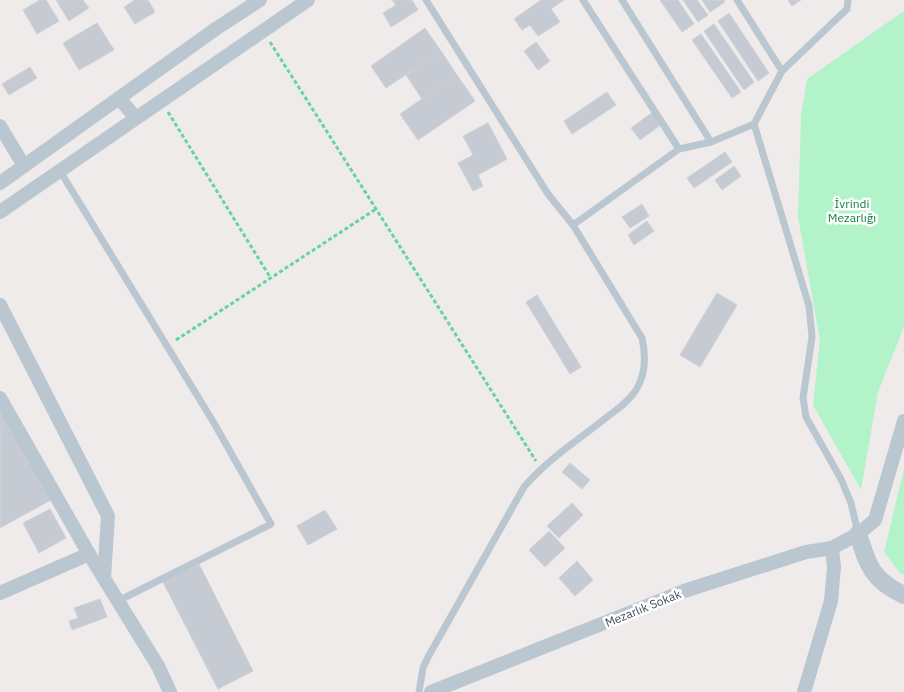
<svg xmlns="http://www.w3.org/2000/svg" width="904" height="692" viewBox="0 0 904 692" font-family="'IBM Plex Sans',sans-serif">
<rect width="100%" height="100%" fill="#efebeb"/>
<g fill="#b2f3c9">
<path d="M904 11V327L878 392 861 490 813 405 820 340 798 217 801 116 807 79Z"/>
<path d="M904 469V575L900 573 884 552Z"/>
</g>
<g fill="#c6cad2" stroke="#ced1d8">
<path d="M40 0H46L59 21 37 34 23 10Z"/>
<path d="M56 0H83L89 8 69 21Z"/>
<path d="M135 0H148L155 12 135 24 124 7Z"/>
<path d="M392 0H412L418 10 391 27 383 13 396 5Z"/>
<path d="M541 0H564L551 9 560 22 538 36 530 25 522 30 514 19Z"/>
<path d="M660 0H678L694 24 682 32Z"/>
<path d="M683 0H697L708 15 698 22Z"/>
<path d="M702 0H724L725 2 710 12Z"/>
<path d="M788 0H801L792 6Z"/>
<path d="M729 13 769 73 758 81 718 21Z"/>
<path d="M97 23 114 50 79 70 63 43Z"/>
<path d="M714 24 754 82 744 90 704 31Z"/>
<path d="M425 28 441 51 386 88 371 66Z"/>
<path d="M701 34 741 92 732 98 692 40Z"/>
<path d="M536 42 550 61 538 70 524 51Z"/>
<path d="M441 51 457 75 422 99 406 75Z"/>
<path d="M30 67 37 78 9 95 2 84Z"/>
<path d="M457 75 475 101 418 140 400 114Z"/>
<path d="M607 92 616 105 572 134 564 121Z"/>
<path d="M653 112 662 124 640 140 631 128Z"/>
<path d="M488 123 507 159 478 175 483 186 473 191 458 163 473 155 463 136Z"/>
<path d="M725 152 732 162 694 188 687 178Z"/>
<path d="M734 166 741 176 722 190 715 180Z"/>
<path d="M642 204 649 216 630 228 622 217Z"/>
<path d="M647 221 654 231 634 245 628 235Z"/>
<path d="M717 293 737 305 700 367 680 355Z"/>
<path d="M537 295 581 367 570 374 526 302Z"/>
<path d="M0 407 51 500 0 528Z"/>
<path d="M570 463 590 480 582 489 562 472Z"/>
<path d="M572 503 583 515 559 538 547 526Z"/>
<path d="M50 509 66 538 39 553 23 523Z"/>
<path d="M325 510 337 529 308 545 297 526Z"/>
<path d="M549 531 565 548 545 567 529 550Z"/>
<path d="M577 561 593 580 575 596 559 578Z"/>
<path d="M199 564 253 671 218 689 163 582Z"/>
<path d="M100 599 107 617 72 630 69 621 78 618 74 608Z"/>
</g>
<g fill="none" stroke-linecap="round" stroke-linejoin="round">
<g stroke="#66d59b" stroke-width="3" stroke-dasharray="4 2.5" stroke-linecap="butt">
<path d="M270 42 536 461"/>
<path d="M168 112 270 277"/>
<path d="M176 340 376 209"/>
</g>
<g stroke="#bac7d0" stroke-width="7">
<path d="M583 0 679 149"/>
<path d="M622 0 711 142"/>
<path d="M782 71 847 9 848 0"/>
<path d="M754 124 809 306 812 337 803 398 806 417 841 479 851 503 858 533"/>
<path d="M60 171 214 423 271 524 118 601"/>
<path d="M573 225 679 149 711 142 754 124 782 71 737 0"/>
<path d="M419 692 423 668 428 657 524 487C546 461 575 442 602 421 614 411 628 403 636 390 646 374 646 356 642 338L573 225 548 194 426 0"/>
</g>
<g stroke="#bac7d0" stroke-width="14">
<path d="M119 98 136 118"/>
<path d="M0 126 24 166"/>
<path d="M0 183 217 28 260 0"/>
<path d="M0 212 308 0"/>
<path d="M0 305 108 516 104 578"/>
<path d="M0 398 89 554 158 666 170 692"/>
<path d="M0 593 89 554"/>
<path d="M431 692 684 591 806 552 832 548 858 534 875 520 904 421"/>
<path d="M804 692 831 601 834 567 832 548"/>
</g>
<path stroke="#bac7d0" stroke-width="18" d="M858 534C868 566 872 580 904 595"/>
</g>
<g text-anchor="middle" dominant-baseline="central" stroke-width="5" stroke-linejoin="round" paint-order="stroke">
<g font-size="12" fill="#0c8344" stroke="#fff">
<text x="852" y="203">İvrindi<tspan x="852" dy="14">Mezarlığı</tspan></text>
</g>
<g font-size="12" fill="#424f5b" stroke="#fff">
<text transform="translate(643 608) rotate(-22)">Mezarlık Sokak</text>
</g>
</g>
</svg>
